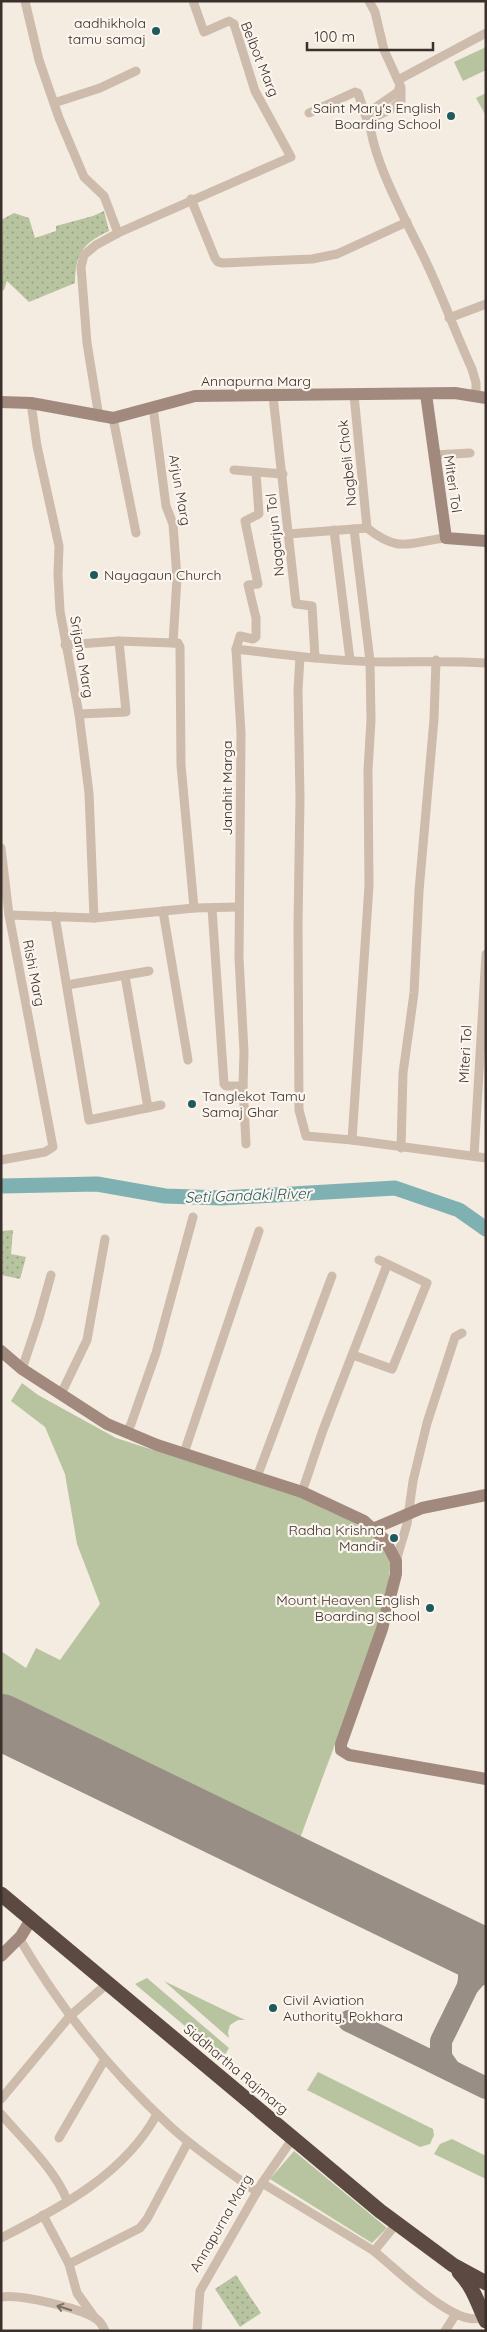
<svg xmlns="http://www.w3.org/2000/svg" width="487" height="2332" viewBox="0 0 487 2332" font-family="Quicksand,sans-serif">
<defs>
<pattern id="park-dots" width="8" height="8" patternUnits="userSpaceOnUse" patternTransform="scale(1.25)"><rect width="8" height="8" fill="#b8c4a0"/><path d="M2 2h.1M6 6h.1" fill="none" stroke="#97a083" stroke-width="1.8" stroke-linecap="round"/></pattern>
</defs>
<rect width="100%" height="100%" fill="#f4ebe1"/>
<g fill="#b8c4a0">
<path d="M486 47V70L463 81 454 62Z"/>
<path d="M486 93V116L476 98Z"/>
<path d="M22 1383 38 1395 116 1438 306 1499C334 1517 372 1523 389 1556 397 1570 365 1671 358 1691 351 1710 341 1729 334 1747 322 1779 310 1811 298 1844L1 1697V1651L26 1668 36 1648 60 1660 100 1604 77 1544 65 1474 45 1427 11 1401Z"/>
<path d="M147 1978 229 2048 223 2058 135 1984Z"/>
<path d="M164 1981 245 2020H238L230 2025 228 2032 229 2038Z"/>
<path d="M318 2072 433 2129 434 2135 430 2144 420 2147 307 2090Z"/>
<path d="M452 2139 486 2156V2179L434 2154 440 2144Z"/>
<path d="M294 2151 387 2228 372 2243 270 2179Z"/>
</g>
<g fill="url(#park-dots)">
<path d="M104 211 109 231C83 243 75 254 75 283L29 302 7 281 4 290 1 291V220L14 213 29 218 35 238 56 231V226L93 216Z"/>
<path d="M13 1230 11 1254 26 1257 20 1279 1 1275V1231Z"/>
<path d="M236 2275 261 2313 240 2327 215 2289Z"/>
</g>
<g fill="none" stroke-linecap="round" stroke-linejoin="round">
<path stroke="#7fb0b2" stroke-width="15" d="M1 1186 97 1184 165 1196 222 1198 395 1188 459 1210 486 1229"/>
<g stroke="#988e86" stroke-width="22">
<path d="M447 1938C466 1950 472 1964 468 1986"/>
<path d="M349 2021 486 2088"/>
<path d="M450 2070 441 2057V2041L468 1986 476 1977 486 1971"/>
</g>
<path stroke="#988e86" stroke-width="56" d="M1 1722 486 1957"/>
<g stroke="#cdbbac" stroke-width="9">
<path d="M25 1 39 60 59 118 84 177 104 196 118 233"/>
<path d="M369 1 375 12 384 50 400 85 398 92 369 112C369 157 408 223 427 264 443 298 456 334 472 369L476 383V391L472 395"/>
<path d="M398 80 486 33"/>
<path d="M54 103 100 88 136 71"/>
<path d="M309 113 355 92 358 93 367 120"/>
<path d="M370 124 371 119 391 109 401 101V87"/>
<path d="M191 199 215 258 218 262 223 263 312 259 337 254 407 222"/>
<path d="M449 318 486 304"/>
<path d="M354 395 367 528"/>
<path d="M273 396 296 604 312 606 315 658"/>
<path d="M31 403 37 446 59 546 58 575 60 611 79 714 89 793 94 918"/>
<path d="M153 407 166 506 173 524 177 578 173 643H178L180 647 181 765 194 908"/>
<path d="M99 417 87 343 81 267 84 255 96 245 118 233 291 157 255 91 234 24 229 21 204 32 193 1"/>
<path d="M113 418 136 533"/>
<path d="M434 455 470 453"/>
<path d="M234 470 283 474"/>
<path d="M334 530 350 660"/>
<path d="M288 534 367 528C400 554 409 542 446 538"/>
<path d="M65 645 119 641 173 643"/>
<path d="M236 649C287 655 338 662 390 662 422 662 453 661 486 663"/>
<path d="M300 657 298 690 300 798 298 925 299 1110 306 1136 352 1140 486 1158"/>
<path d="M79 714 126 712 119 641"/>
<path d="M1 848 9 915 53 1147 45 1152 1 1160"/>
<path d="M212 908 224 1084 226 1086H243"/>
<path d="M163 911 188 1060"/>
<path d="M9 915 94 918 194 908 238 907"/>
<path d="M55 916 89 1120 161 1105"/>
<path d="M125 976 148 1108"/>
<path d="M67 985 149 971"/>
<path d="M352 1140 369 886 368 770 371 720 370 661 354 529"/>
<path d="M246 1144 243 1086 244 1052 239 958 241 733 236 649 240 636 253 639 256 637V618L248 585 258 584 245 521 259 514 256 473"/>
<path d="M401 1148 403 1073 414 993 419 891 434 719 436 660"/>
<path d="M474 1156 486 954"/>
<path d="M353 1355 392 1369 427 1283 379 1260"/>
<path d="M22 1369 39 1318 51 1275"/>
<path d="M61 1394 87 1340 105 1239"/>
<path d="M126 1433 131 1424 156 1353 193 1217"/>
<path d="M184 1453 259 1231"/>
<path d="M257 1477 332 1276"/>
<path d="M302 1492 323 1430 387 1265"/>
<path d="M396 1561 407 1524 413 1481 427 1423 455 1337 462 1333"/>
<path d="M19 1938C60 2008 112 2073 171 2127 197 2151 228 2171 257 2192"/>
<path d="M1 2099 70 2016 108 1983"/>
<path d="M1 2114C23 2140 54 2168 67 2200"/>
<path d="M59 2138 105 2059"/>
<path d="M262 2183 374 2251"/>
<path d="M43 2215 69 2264"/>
<path d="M397 2223 374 2251C395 2269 442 2313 468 2318 474 2320 479 2318 484 2317"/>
<path d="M1 2238C60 2208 125 2174 157 2114"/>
<path d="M1 2297C21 2294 78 2308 95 2318 100 2321 103 2326 105 2331"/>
<path d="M95 2318 77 2293 69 2264 140 2228 147 2219 188 2142"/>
<path d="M197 2331 200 2291 262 2183 293 2138"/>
<path d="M445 2331 456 2314"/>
</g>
<g stroke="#a18a7d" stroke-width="12">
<path d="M426 394 446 538 486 541"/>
<path d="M1 402 31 403 113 418 195 396 455 393 486 398"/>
<path d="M1 1351 22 1369 107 1424 157 1445 302 1492 364 1521 385 1540 396 1561V1574L382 1629 341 1744V1750L349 1755 486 1779"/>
<path d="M375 1528 422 1508 486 1495"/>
<path d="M1 1956 21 1936 32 1918"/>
</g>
<g stroke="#5c4a42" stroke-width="15">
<path d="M1 1894 380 2211 453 2265 486 2283"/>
<path d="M459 2272C474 2288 477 2302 486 2321"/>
</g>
</g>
<defs><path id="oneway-shaft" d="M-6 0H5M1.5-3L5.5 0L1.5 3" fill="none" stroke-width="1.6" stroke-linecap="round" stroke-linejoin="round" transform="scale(1.25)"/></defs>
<use stroke="#7d6f65" href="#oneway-shaft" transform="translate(64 2308) rotate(-162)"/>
<g fill="#1f5a5e" stroke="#fbf5ee" stroke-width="2">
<circle cx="156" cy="31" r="5"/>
<circle cx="451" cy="116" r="5"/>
<circle cx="94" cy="575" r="5"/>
<circle cx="192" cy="1104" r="5"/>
<circle cx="394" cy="1538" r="5"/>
<circle cx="430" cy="1608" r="5"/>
<circle cx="273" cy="2008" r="5"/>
</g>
<g text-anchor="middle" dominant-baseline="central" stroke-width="4.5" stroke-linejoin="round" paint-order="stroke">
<g font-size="14" fill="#3b302b" stroke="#fbf5ee" text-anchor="end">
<text x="146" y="23">aadhikhola<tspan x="146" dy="16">tamu samaj</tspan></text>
<text x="441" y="108">Saint Mary's English<tspan x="441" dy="16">Boarding School</tspan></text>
<text x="104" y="575" text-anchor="start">Nayagaun Church</text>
<text x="202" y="1096" text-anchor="start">Tanglekot Tamu<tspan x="202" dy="16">Samaj Ghar</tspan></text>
<text x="384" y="1530">Radha Krishna<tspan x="384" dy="16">Mandir</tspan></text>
<text x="420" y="1600">Mount Heaven English<tspan x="420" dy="16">Boarding school</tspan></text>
<text x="283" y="2000" text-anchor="start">Civil Aviation<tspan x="283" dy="16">Authority, Pokhara</tspan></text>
</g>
<g font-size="14" fill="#3b302b" stroke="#fbf5ee">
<text transform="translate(260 59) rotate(68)">Belbot Marg</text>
<text x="256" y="381">Annapurna Marg</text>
<text transform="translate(347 463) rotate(-96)">Nagbeli Chok</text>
<text transform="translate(453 484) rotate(82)">Miteri Tol</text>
<text transform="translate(180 490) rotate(80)">Arjun Marg</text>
<text transform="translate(275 535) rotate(-96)">Nagarjun Tol</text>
<text transform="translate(82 657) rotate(80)">Srijana Marg</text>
<text transform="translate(227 788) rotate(-90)">Janahit Marga</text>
<text transform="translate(34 973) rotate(79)">Rishi Marg</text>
<text transform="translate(465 1054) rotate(-87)">Miteri Tol</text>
<text transform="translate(236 2069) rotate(40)">Siddhartha Rajmarg</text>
<text transform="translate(221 2223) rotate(-60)">Annapurna Marg</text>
</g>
<g font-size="15" font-style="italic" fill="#1f5a5e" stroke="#fbf5ee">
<text transform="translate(248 1195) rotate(-2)">Seti Gandaki River</text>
</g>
</g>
<rect width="487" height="2332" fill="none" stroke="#3b302b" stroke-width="5"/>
<path d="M307 42v8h126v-8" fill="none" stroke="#3b302b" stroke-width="2.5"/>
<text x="314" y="42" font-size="15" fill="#3b302b" stroke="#fbf5ee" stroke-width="4" paint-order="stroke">100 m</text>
</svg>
